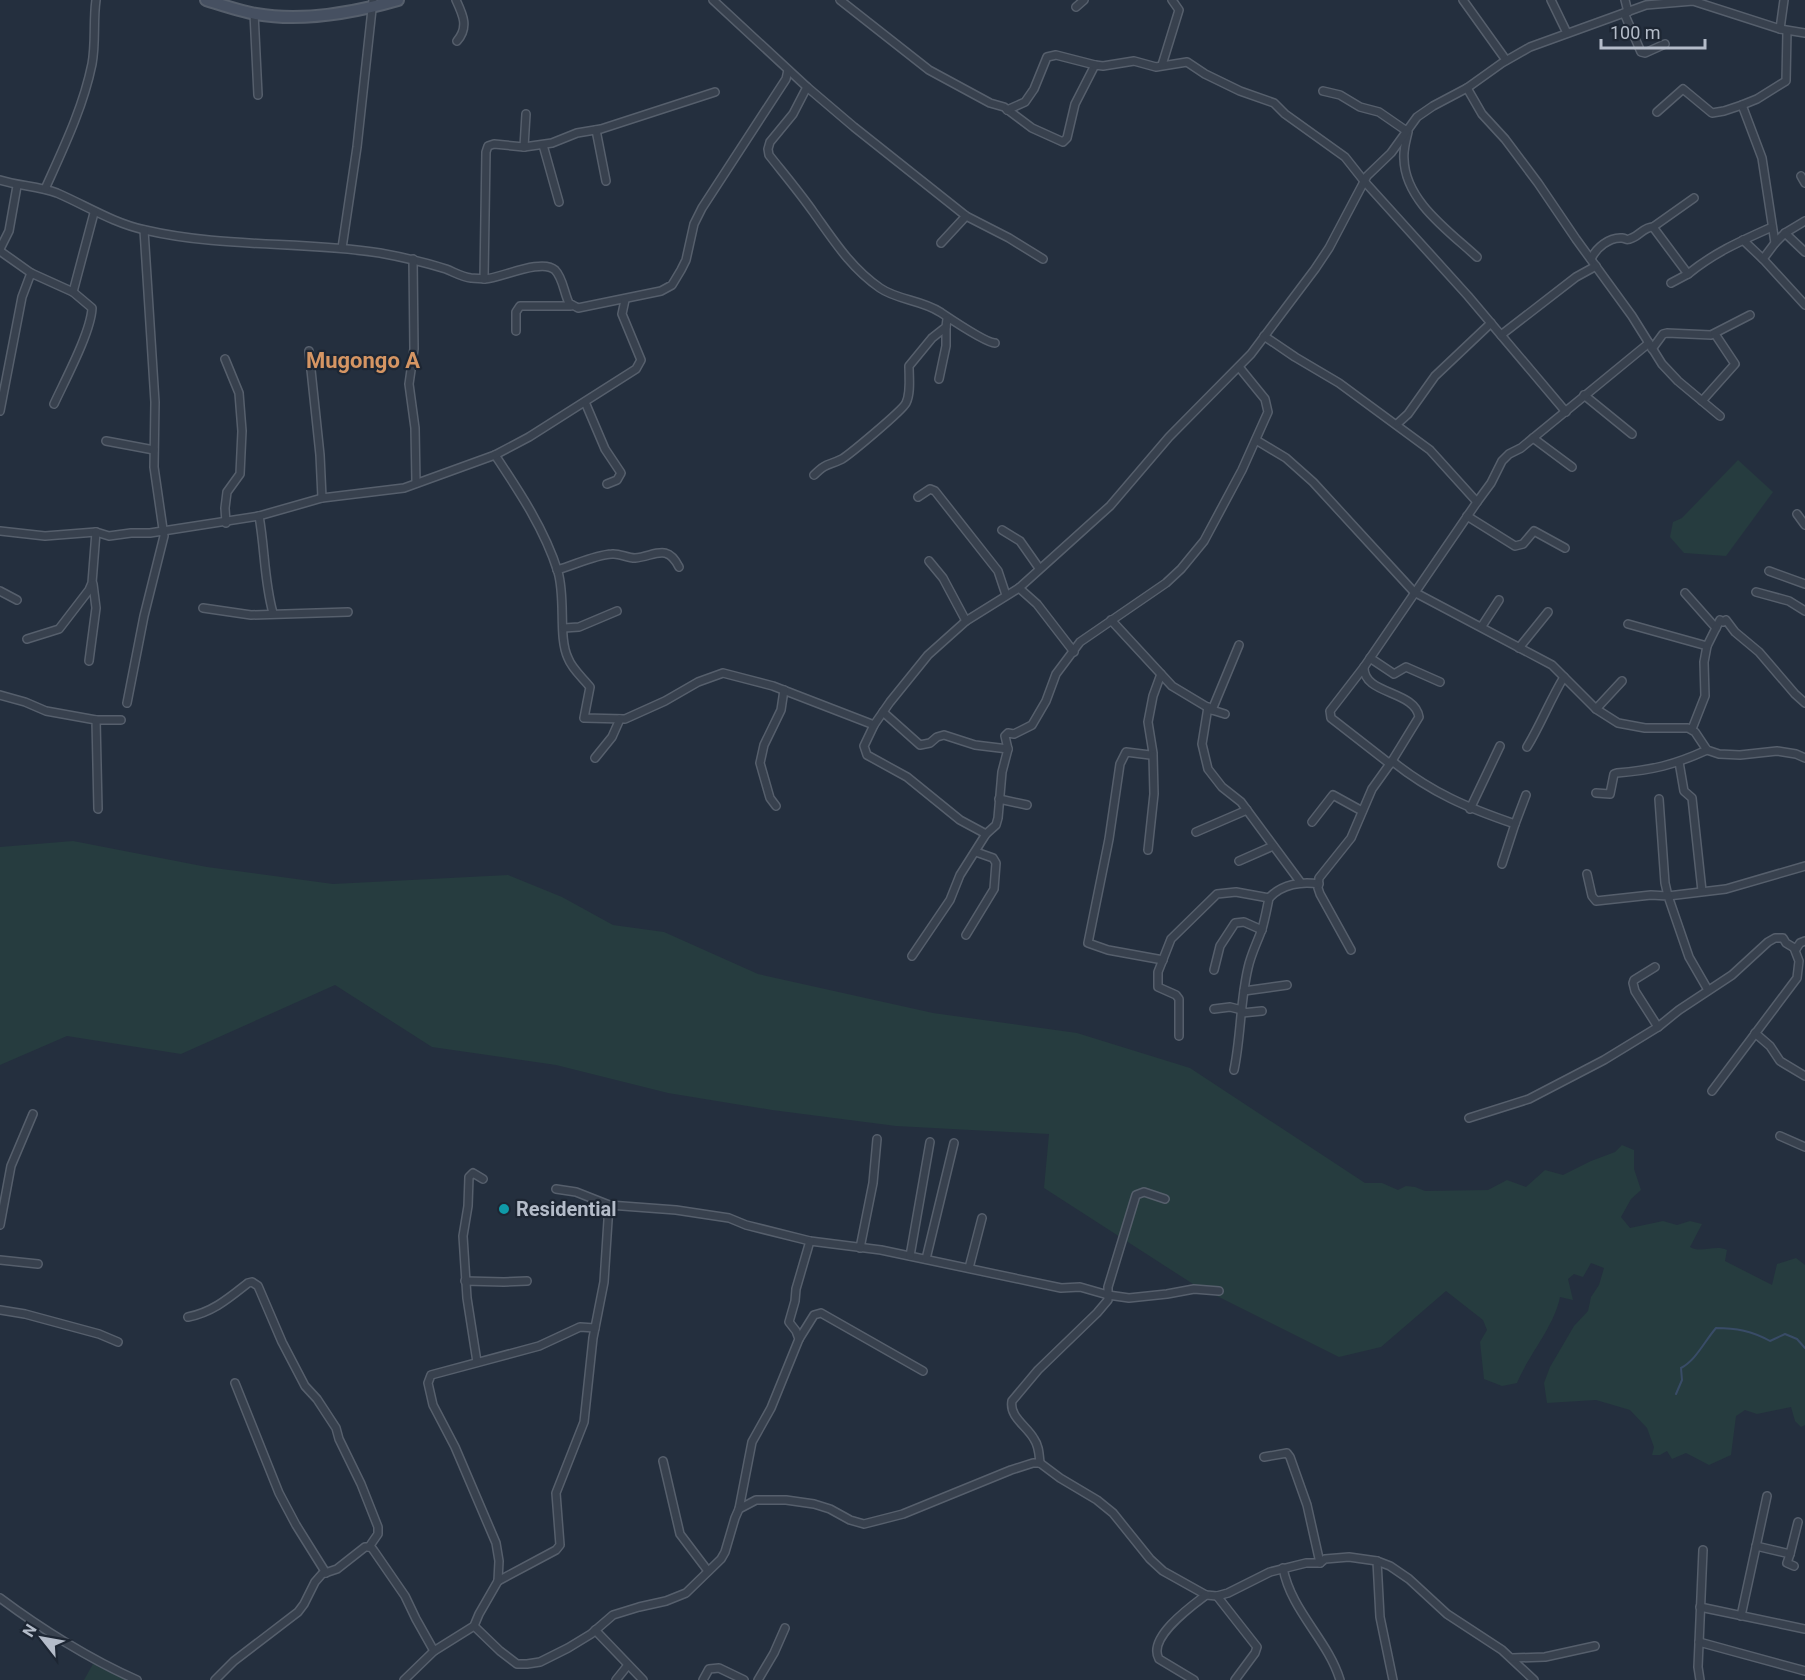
<svg xmlns="http://www.w3.org/2000/svg" width="1805" height="1680" viewBox="0 0 1805 1680" font-family="Roboto,sans-serif">
<rect width="100%" height="100%" fill="#242f3e"/>
<g fill="#263c3f">
<path d="M1738 460 1773 492 1726 556 1684 553 1670 537 1673 522 1682 518Z"/>
<path d="M73 841 207 867 333 884 508 875 562 897 613 925 664 932 758 974 933 1013 1077 1033 1190 1068 1365 1183H1382L1398 1190 1406 1186 1415 1187 1425 1191 1488 1190 1507 1180 1526 1187 1545 1170 1563 1175 1591 1161 1615 1152 1622 1145 1634 1150V1169L1641 1190 1631 1199 1621 1217 1630 1228 1663 1221 1677 1225 1690 1221 1702 1224 1690 1247C1701 1254 1715 1244 1727 1250L1725 1261 1772 1285 1777 1264 1796 1258 1805 1265V1425L1801 1427 1795 1421 1791 1407 1757 1414 1745 1410 1736 1416 1731 1455 1709 1465 1686 1453 1672 1459 1667 1451 1660 1455H1652L1654 1447 1647 1428 1630 1410 1596 1400 1547 1403 1544 1383 1550 1367 1574 1326 1588 1311 1591 1297 1599 1285 1604 1268 1591 1263 1583 1277 1574 1274 1568 1279 1573 1300 1560 1297C1554 1327 1529 1354 1517 1383L1502 1386 1484 1379 1480 1342 1487 1330 1483 1320 1446 1291 1381 1347 1339 1357 1193 1284 1044 1188 1049 1134 896 1126 772 1110 668 1093 556 1065 432 1047 335 985 181 1054 67 1036 0 1065V847Z"/>
<path d="M93 1664 126 1680H84Z"/>
</g>
<g fill="none" stroke-linecap="round" stroke-linejoin="round">
<path stroke="#394c67" stroke-width="2" d="M1676 1394 1682 1380 1681 1368C1696 1360 1704 1342 1716 1328 1736 1328 1752 1331 1770 1341L1785 1334 1797 1339 1805 1348"/>
<defs>
<g id="street">
<path d="M456 0C463 15 469 27 457 41"/>
<path d="M713 0 807 87 854 127 966 216 1009 238 1043 259"/>
<path d="M840 0 929 70 990 103 1004 107 1032 128 1063 142 1067 138 1075 104 1095 65 1103 66 1134 61 1156 67 1187 62 1205 74 1240 91 1274 103 1285 114 1345 157 1364 181 1468 296 1566 412"/>
<path d="M1463 0 1506 60"/>
<path d="M1551 0 1567 33"/>
<path d="M1625 0 1628 12"/>
<path d="M1076 7 1084 0"/>
<path d="M254 13 258 95"/>
<path d="M1624 13 1641 52 1645 53 1665 44"/>
<path d="M1780 29 1784 0"/>
<path d="M1787 31 1786 81 1757 99 1742 105 1762 158 1775 243 1785 233 1805 221"/>
<path d="M1162 65 1179 10 1172 0"/>
<path d="M807 87 793 114 770 142 768 149 769 155C784 174 800 193 814 213 834 241 851 268 880 288 897 300 922 300 940 312 949 318 986 343 995 343"/>
<path d="M1467 88 1482 114 1505 139 1538 183 1576 239 1632 316 1662 364 1678 381 1720 416"/>
<path d="M1323 91 1340 95 1360 107 1379 112 1408 132C1406 141 1403 150 1404 159 1405 201 1449 231 1477 257"/>
<path d="M1007 110 1025 102 1034 89 1047 57 1056 55 1095 65"/>
<path d="M1657 112 1683 89 1712 113 1724 111 1742 105"/>
<path d="M596 130 606 181"/>
<path d="M543 145 559 202"/>
<path d="M524 147 526 114"/>
<path d="M1801 176 1805 183"/>
<path d="M0 180C19 186 39 186 57 193 87 206 113 223 145 230 222 248 302 241 380 253 402 257 424 262 446 269 454 272 462 277 471 278 476 278 481 279 485 279 501 278 542 258 555 270 563 278 564 293 569 303L578 308 661 291 672 285 681 270 686 260 694 224 702 208 786 79 788 70"/>
<path d="M45 189C63 149 83 108 92 64 96 42 93 21 96 0"/>
<path d="M1653 227 1694 198"/>
<path d="M1785 233 1805 252"/>
<path d="M1743 240 1763 259 1805 305"/>
<path d="M941 243 966 216"/>
<path d="M342 248 357 147 373 0"/>
<path d="M0 249 9 231 17 186"/>
<path d="M0 251 31 273 73 292 92 308C91 332 65 380 54 404"/>
<path d="M413 259 414 349 409 384 415 428 416 483"/>
<path d="M1591 259C1596 248 1609 237 1622 238 1628 239 1626 241 1632 238 1640 235 1644 227 1653 227L1688 274C1715 252 1741 241 1772 227"/>
<path d="M1763 259 1775 243"/>
<path d="M484 279 486 152 488 146 494 144 524 147 552 143 577 133 601 129 715 92"/>
<path d="M1671 283 1688 274"/>
<path d="M73 292 94 213"/>
<path d="M516 331V312L520 306H571"/>
<path d="M1501 335 1576 277 1596 266"/>
<path d="M1264 336 1295 357 1339 383 1430 450 1477 502 1364 667 1330 711 1331 718 1390 764"/>
<path d="M1652 349 1663 334 1667 333 1711 335 1750 315"/>
<path d="M309 351 320 455 322 498"/>
<path d="M225 359 239 393 242 431 240 474 227 492 225 508 226 523"/>
<path d="M939 379 946 346V327"/>
<path d="M1584 395 1632 434"/>
<path d="M1702 401 1735 364 1715 334"/>
<path d="M585 402 605 449 621 473 617 480 607 484"/>
<path d="M0 411 22 297 31 273"/>
<path d="M1397 424 1408 414 1435 376 1491 323"/>
<path d="M1533 438 1572 467"/>
<path d="M1256 440 1286 458 1313 482 1414 592 1552 665 1596 709 1618 723 1645 728H1688L1695 732 1707 750 1719 754 1740 755 1777 751 1796 754 1805 758"/>
<path d="M106 441 154 450"/>
<path d="M495 455C519 491 545 530 558 572 566 599 558 637 568 658 572 669 583 678 590 687L584 718 625 719 665 701 698 682 723 673 773 686 874 725"/>
<path d="M814 475C827 462 828 466 842 459 850 454 902 411 906 403 911 393 909 377 909 366L932 338 946 327 947 319"/>
<path d="M918 497 930 489 935 491 998 571 1006 595"/>
<path d="M1477 502 1491 483 1502 461 1509 454 1521 448 1649 343"/>
<path d="M1797 514 1805 525"/>
<path d="M259 516C265 549 264 581 273 613"/>
<path d="M1467 516 1515 546 1523 544 1534 531 1565 548"/>
<path d="M1002 530 1020 541 1039 568"/>
<path d="M0 531 45 536 96 532 109 536 131 533H150L259 516 322 498 404 488 495 455 529 437 636 369 641 360 622 314 625 300"/>
<path d="M929 561 943 578 966 621"/>
<path d="M557 570C575 565 594 555 612 554 619 553 627 558 635 558 655 556 667 543 679 567"/>
<path d="M1769 571 1805 584"/>
<path d="M1019 588 1037 604 1074 652"/>
<path d="M0 591 17 600"/>
<path d="M1756 592 1789 601 1805 611"/>
<path d="M1685 593 1716 628"/>
<path d="M203 608 251 615 348 612"/>
<path d="M1111 620 1172 686 1212 710 1225 714"/>
<path d="M1628 624 1707 646"/>
<path d="M1482 626 1499 600"/>
<path d="M564 628 579 627 617 611"/>
<path d="M27 639 59 629 89 590 92 583 96 532"/>
<path d="M1519 648 1548 612"/>
<path d="M1370 658 1394 674 1406 667 1440 682"/>
<path d="M89 661 96 608 93 584"/>
<path d="M1161 674 1153 696 1148 722 1153 753 1150 755 1126 752 1120 764 1109 839 1088 943 1108 950 1163 960"/>
<path d="M0 695 25 702 46 711 96 720 98 809"/>
<path d="M127 703 144 616 164 536 154 467 155 402 144 230"/>
<path d="M1208 707 1202 744 1208 769 1222 787 1241 802 1301 883"/>
<path d="M1596 709 1622 681"/>
<path d="M1212 710 1239 645"/>
<path d="M883 712 920 745 930 743 937 737 944 735 975 745 1008 749"/>
<path d="M96 720H121"/>
<path d="M1692 729 1705 696 1704 662 1707 646 1720 620 1723 622 1726 620 1735 632 1759 652 1795 694 1805 703"/>
<path d="M1527 747C1541 724 1550 700 1564 677"/>
<path d="M595 758 612 737 620 719"/>
<path d="M1392 761C1432 793 1468 808 1515 824L1526 795"/>
<path d="M1679 762 1684 791 1692 798 1702 891"/>
<path d="M1596 793 1610 794 1614 774 1617 773C1653 770 1674 765 1707 750"/>
<path d="M999 799 1027 805"/>
<path d="M1659 799 1665 883 1668 896 1726 889 1805 866"/>
<path d="M776 806 770 798 760 763 764 745 781 710 784 690"/>
<path d="M1470 809 1500 746"/>
<path d="M1312 822 1333 795 1362 811"/>
<path d="M1196 832 1247 810"/>
<path d="M986 834 960 820 907 777 867 755 864 746 874 725 890 702 928 655 966 621 1019 588 1110 506 1169 437 1251 354 1315 269 1329 248 1367 176 1391 153 1417 117 1433 106 1467 88 1502 63 1530 47 1646 5 1693 1 1780 29 1805 33"/>
<path d="M1148 850 1154 794 1153 755"/>
<path d="M1239 861 1273 846"/>
<path d="M1502 864 1515 824"/>
<path d="M1587 874 1592 896 1596 901 1651 895 1668 896 1689 957 1708 990"/>
<path d="M966 935 994 889 996 863 993 858 976 852"/>
<path d="M1351 950 1320 894 1318 888 1319 878 1351 838 1372 789 1392 761 1419 717C1415 690 1363 695 1364 667"/>
<path d="M912 956 950 900 960 875 986 834 996 825 998 818 1002 772 1008 749 1005 736 1008 733 1014 734 1032 725 1046 701 1056 674 1080 642 1166 583 1181 569 1204 541 1242 470 1268 412 1265 399 1239 367"/>
<path d="M1655 967 1634 980 1633 983 1635 991 1658 1027"/>
<path d="M1214 970 1220 946 1235 923 1244 922 1262 930"/>
<path d="M1244 991 1287 985"/>
<path d="M1214 1009 1230 1007 1242 1010"/>
<path d="M1242 1013 1262 1011"/>
<path d="M1755 1033 1770 1046 1780 1061 1805 1076"/>
<path d="M1179 1036V999L1176 995 1158 987V972L1171 939 1217 894 1236 892 1269 898C1282 884 1302 881 1319 884"/>
<path d="M1234 1070C1241 1037 1240 1002 1248 968 1251 954 1257 943 1262 929 1265 919 1267 908 1269 898"/>
<path d="M1712 1091 1797 978 1799 961 1794 948 1796 949 1800 943 1805 941"/>
<path d="M1469 1118 1529 1099 1604 1060 1658 1027 1679 1010 1732 975 1768 942 1775 938H1783L1786 943 1796 949"/>
<path d="M1780 1136 1805 1147"/>
<path d="M556 1189 576 1192 609 1205 676 1210 729 1218 746 1225 810 1241 881 1250 1061 1288 1080 1287 1108 1295 1129 1298 1167 1294 1194 1289 1219 1291"/>
<path d="M0 1225 11 1166 33 1114"/>
<path d="M860 1248 873 1183 877 1139"/>
<path d="M910 1256 930 1142"/>
<path d="M926 1259 954 1143"/>
<path d="M0 1260 38 1264"/>
<path d="M969 1268 982 1218"/>
<path d="M465 1281 504 1282 527 1281"/>
<path d="M0 1310 25 1314 99 1334 118 1342"/>
<path d="M188 1317C213 1312 229 1298 248 1283L252 1282 258 1286 282 1342 305 1386 317 1399 336 1428 339 1439 361 1484 378 1527V1534L369 1547"/>
<path d="M799 1339 814 1315 821 1313 923 1371"/>
<path d="M477 1362 467 1298 463 1236 468 1206 469 1177 473 1173 483 1179"/>
<path d="M235 1383 279 1493 296 1525 326 1573"/>
<path d="M1264 1457 1287 1453 1290 1457 1307 1505 1320 1563"/>
<path d="M663 1461 680 1534 708 1571"/>
<path d="M1040 1463C1039 1454 1039 1446 1034 1439 1027 1426 1009 1417 1012 1401L1038 1370 1097 1313 1108 1300V1287L1136 1195 1144 1192 1165 1199"/>
<path d="M739 1509 752 1442 771 1408 799 1339 796 1331 789 1322 795 1301 796 1289 810 1241"/>
<path d="M1756 1546 1790 1554 1787 1563 1794 1566"/>
<path d="M1790 1554 1798 1522"/>
<path d="M1377 1561 1380 1617 1393 1680"/>
<path d="M1283 1568C1291 1611 1328 1640 1340 1680"/>
<path d="M498 1581 556 1550 560 1545 556 1493 584 1422 593 1338 604 1282 609 1205"/>
<path d="M1217 1596 1257 1647 1255 1653 1235 1680"/>
<path d="M0 1598C40 1628 91 1660 137 1680"/>
<path d="M1700 1607 1805 1629"/>
<path d="M1741 1616 1767 1496"/>
<path d="M474 1626 500 1651 517 1664H527L540 1662 568 1648 591 1634 613 1615 639 1607 666 1601 686 1593 721 1559 725 1552 735 1518 739 1509 756 1500H786L814 1504 830 1509 850 1520 864 1524 903 1514 1011 1470 1033 1463H1040L1060 1478 1097 1500 1113 1513 1150 1559 1163 1571 1206 1595 1217 1596 1228 1593 1270 1572 1306 1563H1320L1325 1559 1349 1557 1377 1561 1390 1566 1409 1579 1447 1614 1502 1650 1534 1680"/>
<path d="M595 1630 643 1680"/>
<path d="M1699 1642 1805 1671"/>
<path d="M1512 1658 1545 1657 1595 1646"/>
<path d="M215 1680 234 1661 298 1612 304 1604 315 1582 322 1574 337 1569 365 1547H371L374 1551 405 1596 416 1619 434 1651"/>
<path d="M404 1680 434 1651 474 1626 479 1614 498 1581 499 1561 496 1543 455 1447 433 1405 428 1383 431 1375 539 1346 580 1327 595 1328"/>
<path d="M616 1680 628 1665"/>
<path d="M703 1680 709 1669 719 1668 744 1680"/>
<path d="M758 1680 774 1653 785 1628"/>
<path d="M1194 1680 1159 1659C1147 1638 1190 1607 1206 1595"/>
<path d="M1700 1680 1698 1667 1703 1550"/>
</g>
<path id="secondary" d="M206 0C222 5 239 11 256 14 302 22 353 13 398 0"/>
</defs>
<use href="#street" stroke="#565f6c" stroke-width="10"/>
<use href="#secondary" stroke="#565f6c" stroke-width="14"/>
<use href="#street" stroke="#38414e" stroke-width="7"/>
<use href="#secondary" stroke="#465061" stroke-width="10"/>
</g>
<circle fill="#0f9aa8" stroke="#1d2633" stroke-width="2" cx="504" cy="1209" r="6"/>
<g text-anchor="middle" dominant-baseline="central" stroke-width="4.5" stroke-linejoin="round" paint-order="stroke">
<g font-size="20" font-weight="bold" fill="#b4bcc9" stroke="#1d2633" text-anchor="start">
<text x="516" y="1209">Residential</text>
</g>
<g font-size="22" font-weight="bold" fill="#d59563" stroke="#1d2633">
<text x="363" y="360">Mugongo A</text>
</g>
</g>
<g transform="translate(42 1638) rotate(301)" stroke="#1d2633" stroke-width="4.5" paint-order="stroke">
<path d="M0-4.5L10 22L0 15L-10 22Z" fill="#b4bcc9"/>
<text y="-9" font-size="16" font-weight="bold" text-anchor="middle" fill="#b4bcc9">N</text>
</g>
<path d="M1601 39v9h104v-9" fill="none" stroke="#b4bcc9" stroke-width="3"/>
<text x="1610" y="39" font-size="18" fill="#b4bcc9" stroke="#1d2633" stroke-width="4.5" paint-order="stroke">100 m</text>
</svg>
